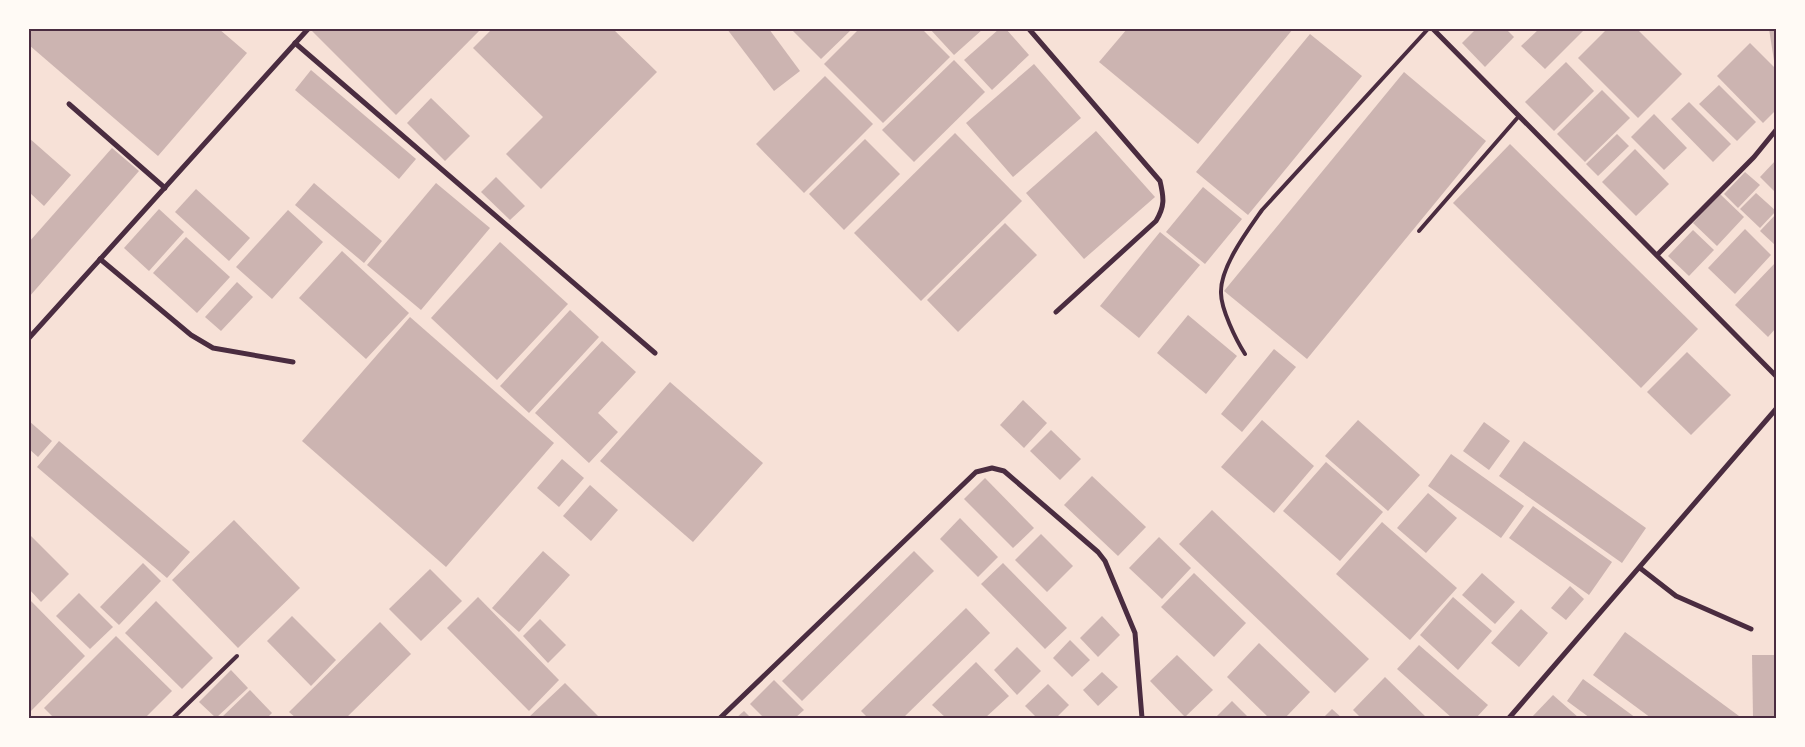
<svg xmlns="http://www.w3.org/2000/svg" width="1805" height="747" viewBox="0 0 1805 747" font-family="Mulish,sans-serif">
<rect width="100%" height="100%" fill="#f7e1d7"/>
<g fill="#ccb4b1">
<path d="M29 29H219L247 53 158 156 29 45Z"/>
<path d="M312 29H481L396 115 311 30Z"/>
<path d="M492 29H613L657 72 541 189 506 154 543 117 473 48Z"/>
<path d="M727 29H769L800 71 774 91Z"/>
<path d="M791 29H852L821 59Z"/>
<path d="M859 29H922L950 57 883 123 824 64Z"/>
<path d="M930 29H983L954 55Z"/>
<path d="M999 29H1006L1029 55 992 90 964 60Z"/>
<path d="M1127 29H1293L1198 144 1099 62Z"/>
<path d="M1476 29H1506L1514 37 1485 67 1462 43Z"/>
<path d="M1539 29H1585L1545 69 1521 46Z"/>
<path d="M1607 29H1637L1682 74 1638 118 1578 58Z"/>
<path d="M1769 29H1776V67H1775Z"/>
<path d="M1310 34 1362 76 1248 215 1196 172Z"/>
<path d="M1750 43 1776 69V110L1763 123 1717 76Z"/>
<path d="M954 60 985 92 914 162 882 130Z"/>
<path d="M1566 62 1594 91 1554 131 1525 102Z"/>
<path d="M1034 64 1081 118 1013 177 966 123Z"/>
<path d="M311 70 416 159 399 179 295 90Z"/>
<path d="M1404 72 1486 141 1307 359 1224 291Z"/>
<path d="M825 76 873 124 804 193 756 144Z"/>
<path d="M1719 85 1756 122 1737 141 1699 104Z"/>
<path d="M1602 90 1630 118 1585 162 1557 134Z"/>
<path d="M431 98 470 136 445 161 407 123Z"/>
<path d="M1689 102 1731 144 1713 162 1671 119Z"/>
<path d="M1654 114 1687 148 1664 170 1631 137Z"/>
<path d="M1096 131 1155 197 1084 259 1026 193Z"/>
<path d="M955 133 1022 201 921 301 854 233Z"/>
<path d="M1617 134 1629 146 1598 176 1586 164Z"/>
<path d="M29 138 71 175 44 206 29 192Z"/>
<path d="M865 139 900 174 844 230 809 194Z"/>
<path d="M1510 144 1698 329 1641 388 1453 203Z"/>
<path d="M112 148 139 171 29 297V242Z"/>
<path d="M1635 149 1669 184 1636 216 1602 182Z"/>
<path d="M1776 160V193L1760 177Z"/>
<path d="M1745 172 1760 185 1738 208 1724 194Z"/>
<path d="M496 177 525 206 510 220 481 192Z"/>
<path d="M314 183 382 241 364 263 295 205Z"/>
<path d="M436 183 490 228 421 310 367 265Z"/>
<path d="M1203 187 1242 219 1205 264 1166 232Z"/>
<path d="M196 189 250 238 229 261 175 212Z"/>
<path d="M1756 193 1776 211 1760 228 1740 209Z"/>
<path d="M1720 194 1744 217 1717 246 1693 223Z"/>
<path d="M159 209 184 232 149 271 124 248Z"/>
<path d="M288 210 323 242 272 299 236 267Z"/>
<path d="M1776 214V246L1760 231Z"/>
<path d="M1005 223 1037 255 958 332 927 300Z"/>
<path d="M1745 229 1771 255 1735 294 1708 268Z"/>
<path d="M1693 230 1714 250 1689 276 1668 256Z"/>
<path d="M1160 232 1200 265 1139 338 1100 306Z"/>
<path d="M186 237 230 277 197 313 153 273Z"/>
<path d="M500 242 568 304 497 380 431 318Z"/>
<path d="M342 251 409 313 366 359 299 298Z"/>
<path d="M1775 263 1776 328 1768 337 1735 305Z"/>
<path d="M237 282 253 297 221 331 205 317Z"/>
<path d="M570 310 599 337 529 413 500 386Z"/>
<path d="M1188 315 1237 356 1206 394 1157 353Z"/>
<path d="M410 317 554 443 446 567 302 441Z"/>
<path d="M602 341 636 372 598 413 618 432 589 463 535 413Z"/>
<path d="M1274 349 1296 367 1242 432 1221 414Z"/>
<path d="M1687 352 1731 395 1691 435 1647 392Z"/>
<path d="M670 382 763 463 693 542 600 461Z"/>
<path d="M1023 400 1047 423 1024 448 1000 425Z"/>
<path d="M1262 420 1314 466 1274 513 1221 467Z"/>
<path d="M1358 420 1420 475 1388 511 1325 456Z"/>
<path d="M29 421 52 441 38 457 29 449Z"/>
<path d="M1484 422 1510 441 1489 470 1463 451Z"/>
<path d="M1051 430 1081 459 1060 480 1030 451Z"/>
<path d="M59 441 190 552 167 578 37 467Z"/>
<path d="M1524 441 1646 528 1622 563 1499 476Z"/>
<path d="M1451 454 1524 506 1501 538 1428 486Z"/>
<path d="M562 459 584 478 559 507 537 488Z"/>
<path d="M1326 462 1383 512 1340 561 1283 511Z"/>
<path d="M1092 476 1146 527 1118 556 1064 505Z"/>
<path d="M985 478 1034 528 1013 548 964 499Z"/>
<path d="M590 485 618 510 591 541 563 516Z"/>
<path d="M1428 493 1457 518 1426 553 1397 528Z"/>
<path d="M1533 506 1612 562 1589 595 1509 538Z"/>
<path d="M1212 510 1369 659 1335 693 1179 544Z"/>
<path d="M960 518 998 557 978 577 940 539Z"/>
<path d="M234 520 300 588 238 648 172 580Z"/>
<path d="M1382 522 1457 588 1410 640 1336 574Z"/>
<path d="M29 534 69 574 41 602 29 589Z"/>
<path d="M1041 534 1073 566 1047 592 1015 560Z"/>
<path d="M1159 537 1191 568 1162 599 1129 568Z"/>
<path d="M543 551 570 575 519 632 492 608Z"/>
<path d="M914 551 934 571 802 701 782 681Z"/>
<path d="M143 563 161 581 119 625 100 607Z"/>
<path d="M1003 563 1067 628 1045 649 981 584Z"/>
<path d="M430 569 462 601 421 641 389 609Z"/>
<path d="M1194 573 1246 623 1214 657 1161 607Z"/>
<path d="M1482 573 1515 602 1495 624 1462 595Z"/>
<path d="M1570 586 1584 599 1566 620 1551 608Z"/>
<path d="M79 593 113 627 90 649 56 616Z"/>
<path d="M478 597 559 680 529 711 447 628Z"/>
<path d="M1453 597 1492 631 1458 670 1420 635Z"/>
<path d="M29 599 85 656 29 713Z"/>
<path d="M156 601 213 658 182 689 125 633Z"/>
<path d="M966 608 990 633 903 718H868L861 711Z"/>
<path d="M1521 609 1548 633 1519 667 1491 643Z"/>
<path d="M292 616 336 660 311 686 267 641Z"/>
<path d="M1102 616 1120 635 1098 657 1080 638Z"/>
<path d="M540 619 566 645 548 663 523 636Z"/>
<path d="M380 622 411 654 346 718H296L289 712Z"/>
<path d="M1625 632 1739 716 1737 718H1651L1593 675Z"/>
<path d="M116 636 172 691 145 718H54L44 708Z"/>
<path d="M1070 640 1090 660 1072 677 1053 658Z"/>
<path d="M1259 643 1310 692 1285 718H1269L1227 677Z"/>
<path d="M1419 645 1488 705 1476 718H1452L1397 669Z"/>
<path d="M1017 647 1041 671 1017 695 994 670Z"/>
<path d="M1177 655 1213 690 1185 717 1150 681Z"/>
<path d="M1752 655H1776V716L1753 717Z"/>
<path d="M976 662 1009 696 985 718H946L932 705Z"/>
<path d="M231 670 248 688 216 718 199 702Z"/>
<path d="M1102 672 1118 687 1098 706 1083 690Z"/>
<path d="M1385 677 1427 718H1361L1353 710Z"/>
<path d="M1583 679 1636 718H1590L1567 701Z"/>
<path d="M774 680 804 710 795 718H764L750 704Z"/>
<path d="M565 683 600 718H528Z"/>
<path d="M1048 684 1069 705 1056 718H1037L1025 706Z"/>
<path d="M250 690 272 713 267 718H221Z"/>
<path d="M1553 695 1579 718H1531Z"/>
<path d="M1232 701 1249 718H1215Z"/>
<path d="M1332 709 1342 718H1323Z"/>
<path d="M744 711 751 718H736Z"/>
</g>
<g fill="none" stroke-linecap="round" stroke-linejoin="round">
<g stroke="#4a2c40" stroke-width="4">
<path d="M1419 231 1519 116"/>
<path d="M1245 354C1236 340 1221 309 1221 293 1220 267 1248 230 1262 210L1428 29"/>
<path d="M173 718 237 656"/>
</g>
<g stroke="#4a2c40" stroke-width="5">
<path d="M1029 29 1160 181C1164 198 1165 206 1156 221L1056 312"/>
<path d="M1433 29 1776 376"/>
<path d="M295 43 655 353"/>
<path d="M69 104 165 188"/>
<path d="M1657 255 1754 157 1776 130"/>
<path d="M100 259 191 335 213 348 293 362"/>
<path d="M29 338 308 29"/>
<path d="M1640 568 1676 596 1751 629"/>
<path d="M720 718 976 472 992 468 1004 471 1098 552 1105 561 1135 633 1142 718"/>
<path d="M1509 718 1776 409"/>
</g>
</g>
<rect width="1805" height="747" fill="none" stroke="#fffaf5" stroke-width="60"/>
<rect x="30" y="30" width="1745" height="687" fill="none" stroke="#4a2c40" stroke-width="2"/>
</svg>
